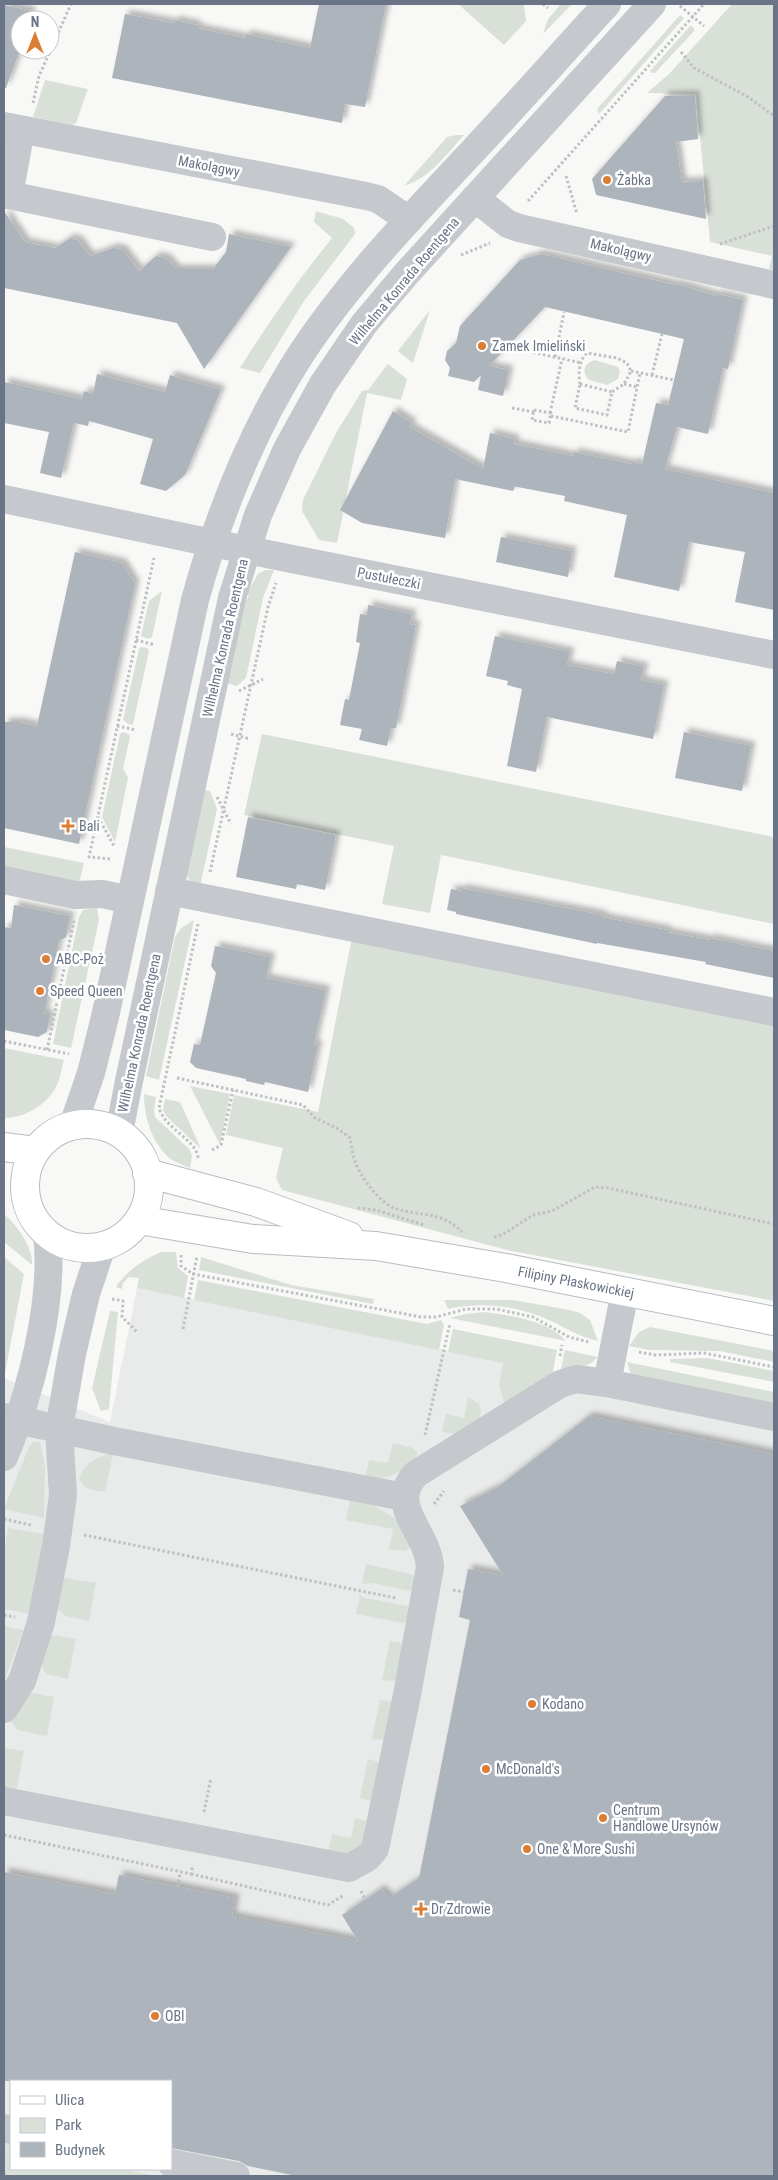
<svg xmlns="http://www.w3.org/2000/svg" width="778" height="2180" viewBox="0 0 778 2180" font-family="'Roboto Condensed',sans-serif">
<defs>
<filter id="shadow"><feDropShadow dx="4.5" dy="-4.5" stdDeviation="2.5" flood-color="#0004"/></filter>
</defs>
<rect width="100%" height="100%" fill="#f8f9f7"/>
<path fill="#e9eaea" d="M137 1288 504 1362 499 1384 560 1373 581 1365 774 1404V2176H157L122 2169H171V2081H11V2145L4 2144V1378L110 1422Z"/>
<g fill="#d9e0d8">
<path d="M458 4H524L526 21 504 45Z"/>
<path d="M561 4H572L543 34 548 19Z"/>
<path d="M732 4H774V270L769 269 772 256 710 242 696 94 647 93 669 74Z"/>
<path d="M680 15 684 18 599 114 597 109Z"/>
<path d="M691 25 695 30 655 73H652L650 71Z"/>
<path d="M45 80 88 89 76 123 72 125 33 117Z"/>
<path d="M456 135H464C446 155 430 178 404 186L447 137Z"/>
<path d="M316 211 343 219 354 228 355 234 304 301 260 373 240 368C268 323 298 280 332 238L314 222Z"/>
<path d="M430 310 413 363 398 351Z"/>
<path d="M595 360 618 367 620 372 618 379 607 385 589 380C581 372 584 363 595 360Z"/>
<path d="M388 364 407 379 401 400 367 393 337 543 319 540 302 511 303 500 336 433 362 391 368 390Z"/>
<path d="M265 570H274L263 598 246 678 237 686 226 683 244 603 249 596 247 593 258 574Z"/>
<path d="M162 591 152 637 149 639 141 636 149 601Z"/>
<path d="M141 647 147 648 149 651 133 724 130 725 123 720 139 649Z"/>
<path d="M123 732 129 734 130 737 123 768 128 778 115 842 102 817 120 734Z"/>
<path d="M262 734 774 837V924L441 855 430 913 382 904 394 846 244 815Z"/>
<path d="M203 790 210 791 217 809 199 891C191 886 188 880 186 871Z"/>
<path d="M4 847 84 863 79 883 4 867Z"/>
<path d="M97 908 99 920 71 1048 53 1044 79 917 83 910Z"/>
<path d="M194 920 159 1080 146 1076 175 937 181 928Z"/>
<path d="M352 937 774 1022V1301L507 1250 282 1190 276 1178 283 1148 226 1135 234 1095 318 1112Z"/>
<path d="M4 1048 64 1060C61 1069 60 1080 56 1087 46 1106 24 1118 4 1118Z"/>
<path d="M190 1086 230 1094 220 1145Z"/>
<path d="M144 1094 156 1097 154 1111 155 1117 190 1150 192 1156 190 1168C184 1165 177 1163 172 1160 152 1145 144 1117 144 1094Z"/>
<path d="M165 1099 180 1102 201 1149 166 1116 163 1110Z"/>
<path d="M4 1214C17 1226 33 1246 32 1265L4 1242Z"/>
<path d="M162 1252H176L178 1268 188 1276 184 1298 137 1288 139 1278 129 1277 123 1283 122 1289 116 1287C125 1272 145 1258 162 1252Z"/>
<path d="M4 1257 24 1274 4 1378Z"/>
<path d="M201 1257 291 1285 374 1299 373 1304 199 1270Z"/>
<path d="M198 1280 427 1324 441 1320 444 1325 439 1350 194 1300Z"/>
<path d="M444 1300H513L570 1310 580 1313 590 1320 598 1341C577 1336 570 1330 551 1321 519 1306 483 1301 448 1309Z"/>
<path d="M110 1311 118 1312 109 1409 101 1411 92 1388Z"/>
<path d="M485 1312C512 1316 547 1320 566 1341L450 1318 465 1314Z"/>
<path d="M650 1327 774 1351V1362L719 1351 649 1350 629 1346 639 1332Z"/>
<path d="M453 1329 557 1350 552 1377 504 1403 499 1384 503 1363 448 1352Z"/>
<path d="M565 1350 598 1357 590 1364 560 1373Z"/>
<path d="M707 1358 774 1371V1382L670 1362V1359Z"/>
<path d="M627 1362 774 1392V1404L631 1375Z"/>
<path d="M468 1397 479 1404 481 1412 479 1419 455 1434 442 1432 446 1414 464 1418Z"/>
<path d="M33 1442H39L41 1445 45 1468 44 1518 4 1509 29 1447Z"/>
<path d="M393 1443 413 1448 417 1452 416 1462C401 1472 383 1482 365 1479L369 1460 388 1463Z"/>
<path d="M113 1453 105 1492C95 1490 82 1490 79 1478 85 1462 98 1457 113 1453Z"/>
<path d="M350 1501 375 1506 401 1522 411 1547 405 1551 389 1549 393 1529 346 1520Z"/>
<path d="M8 1528 44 1534 30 1614 4 1609V1556Z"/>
<path d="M366 1564 415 1575 416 1592 371 1583 362 1584Z"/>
<path d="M65 1578 96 1583 89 1621 65 1616 56 1607 62 1581Z"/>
<path d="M360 1595 365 1598 413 1607 408 1621 403 1623 356 1614Z"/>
<path d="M4 1626 23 1630 4 1682Z"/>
<path d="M53 1635 76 1639 68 1679 47 1674 41 1666 49 1638Z"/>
<path d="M390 1641 399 1642 404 1646 397 1681 382 1680Z"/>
<path d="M33 1693 54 1697 47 1736 17 1730 11 1721 28 1694Z"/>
<path d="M380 1700 393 1702 386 1738 380 1740 372 1739Z"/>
<path d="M4 1748 24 1751 16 1791 4 1788Z"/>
<path d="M368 1759 379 1762 371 1801 360 1798Z"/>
<path d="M355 1818 366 1821 371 1829 357 1856 328 1853 332 1834 351 1838Z"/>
<path d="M4 2144 11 2145V2169H122L157 2176H4Z"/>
</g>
<g fill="#adb4bb" filter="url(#shadow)">
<path d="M319 4H386L365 107 345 104 342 123 112 78 125 14 174 23 175 20 197 25V28L245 38 246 34 310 48Z"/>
<path d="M4 5 31 11 30 20H20V50L6 88H4Z"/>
<path d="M695 95 698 139 676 142 682 182 703 181 706 219 596 195 592 179 665 96Z"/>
<path d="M4 211 25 242 55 248 70 238 78 240 90 256 113 248 122 249 139 271 156 256 166 258 176 269H213L226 252 229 234 291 247 204 369 177 323 4 288Z"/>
<path d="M541 254 676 285 677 284 717 296V294L743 300 728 369 723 368 708 434 677 427 665 469 774 493V610L735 602 745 552 689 542 679 591 614 577 627 515 564 501 565 496 512 486 515 487 513 491 455 479 445 538 362 523 340 510 393 411 412 423 410 427 483 469 490 433 515 439 514 444 573 456 574 452 632 464V462L642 464 656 403 668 405 684 339 545 307 489 366 509 370 503 396 478 390 481 375 474 382 448 376 450 368 445 360 447 351 456 343 460 326 520 260Z"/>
<path d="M97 374 165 392 170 375 221 390 185 475 166 491 140 484 153 439 89 421 88 426 74 423 61 478 40 473 49 432 4 423V382L82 399 84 391 93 394Z"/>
<path d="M501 537 572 551 568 577 496 562Z"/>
<path d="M75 552 122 563 135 584 79 844 4 828V722H19L37 726Z"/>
<path d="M368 605 412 614 410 624 416 625 396 728H391L387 746 359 740 362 729 340 725 345 699 349 700 360 643 356 642 360 614 367 615Z"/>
<path d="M495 636 570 652 567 665 614 674 617 661 644 667 641 680 664 685 653 739 547 717 536 772 507 766 522 689 507 685 508 681 486 676Z"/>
<path d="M684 732 751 746 742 791 675 778Z"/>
<path d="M248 817 336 835 325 890 297 884 296 889 236 877Z"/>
<path d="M461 888 603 915 602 917 667 930V932L710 940V938L774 951V978L705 964 706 962 597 943V944L456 914V912L447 910 451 889 461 891Z"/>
<path d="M14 905 70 916 66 937 59 941 44 1014H50L47 1032 38 1037 4 1030V927L11 928Z"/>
<path d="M215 946 271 957 266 978 326 990 314 1044 318 1045 308 1092 265 1082 264 1085 246 1081V1079L196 1068 190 1062 194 1044 200 1045 216 973 211 966Z"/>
<path d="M589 1416 774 1454V2176H297L248 2166 239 2161 171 2148V2081H4V1872L115 1894 119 1875 235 1898 232 1916 358 1941 342 1915 381 1889 389 1898 419 1878 470 1620 459 1617 468 1569 503 1575 460 1506 498 1487Z"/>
</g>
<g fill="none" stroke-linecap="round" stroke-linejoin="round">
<defs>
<g id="major">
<circle cx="87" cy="1186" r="62"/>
<path d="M4 1147 35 1151"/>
<path d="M147 1173 256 1202 349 1236"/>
<path d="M139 1220 253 1239 376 1246 506 1268 774 1321"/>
</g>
</defs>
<use href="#major" stroke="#b8bbc0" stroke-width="30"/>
<g stroke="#bfc0c3" stroke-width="3" stroke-dasharray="2.5 2.5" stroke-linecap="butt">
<path d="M543 4 548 8"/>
<path d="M680 6 704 26"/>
<path d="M681 52 694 68 748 97 774 116"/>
<path d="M33 103 39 76 71 4"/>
<path d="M566 176 577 214"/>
<path d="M528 201 704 4"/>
<path d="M720 244 774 226"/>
<path d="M461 255 490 243"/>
<path d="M511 343 517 349 582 363"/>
<path d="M555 357 564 312"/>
<path d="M631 371 674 380"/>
<path d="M652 375 662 334"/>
<path d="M580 384C578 374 579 360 587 353L617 358 627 363 631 371 624 384 612 392"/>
<path d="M580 384 612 392 607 415 575 408Z"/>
<path d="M624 384 637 387"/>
<path d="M512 408 534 412"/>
<path d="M534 410 551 413 549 423 532 420Z"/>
<path d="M550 413 562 359"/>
<path d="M551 416 628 432 640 373"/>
<path d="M136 640 155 645"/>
<path d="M239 691 263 679"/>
<path d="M117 726 136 730"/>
<path d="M231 734 250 739"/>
<path d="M217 797 231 824"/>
<path d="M98 817 114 846"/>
<path d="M110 859 89 857 154 558"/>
<path d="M210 872 268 607 276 583"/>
<path d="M198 924 159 1108C165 1129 197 1140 198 1158"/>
<path d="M4 1041 69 1054"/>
<path d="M47 1050 74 921"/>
<path d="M177 1078 303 1105 315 1118 337 1128 350 1138C352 1146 352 1154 355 1161 359 1175 380 1203 394 1208 419 1217 441 1210 462 1232"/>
<path d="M212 1150 221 1145 233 1090"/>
<path d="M358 1208 376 1210 424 1225"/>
<path d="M494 1237 502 1235 533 1215 552 1211 595 1187 608 1188 774 1224"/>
<path d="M181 1255V1266L193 1274 421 1317H436L466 1309H496L533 1317 569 1337 589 1342"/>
<path d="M112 1299 123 1301 122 1317 138 1333"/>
<path d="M183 1329 197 1256"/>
<path d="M639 1352 655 1355 704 1353 774 1367"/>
<path d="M560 1356 562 1345"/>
<path d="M425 1435 450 1323"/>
<path d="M434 1504 444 1491"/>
<path d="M4 1519 31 1525"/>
<path d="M84 1535 396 1598"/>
<path d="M453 1590 464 1592"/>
<path d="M4 1615 15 1617"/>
<path d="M204 1812 211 1778"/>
<path d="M4 1835 191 1874 193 1865"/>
<path d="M191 1874 328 1905 344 1895"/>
<path d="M178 1887 180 1872"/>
<path d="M361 1891 365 1899"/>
</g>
<g stroke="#c5c8cc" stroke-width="28">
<path d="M4 126 366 196 378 199 409 220"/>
<path d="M4 194 212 237"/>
<path d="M9 195 21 130"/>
<path d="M475 198 508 224 519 228 774 285"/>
<path d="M4 499 212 543 774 655"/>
<path d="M4 880 75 895 102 894 130 900"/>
<path d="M169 891 774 1012"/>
<path d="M73 1125 91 1073 105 1017 195 600C219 513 252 430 301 354 350 280 412 216 472 152 518 103 562 53 607 4"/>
<path d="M119 1133 129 1081 232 598 258 515 287 449 323 384 364 324 406 274 652 4"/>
<path d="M607 1383 625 1291"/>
<path d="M4 1417 114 1441 404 1497"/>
<path d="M4 1457C30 1396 55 1301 47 1234"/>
<path d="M4 1709 22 1681 41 1622 56 1546 63 1495 59 1429 72 1354 86 1294 102 1246"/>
<path d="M4 1801 349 1868 367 1858 375 1849 407 1695 430 1567C428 1531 386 1506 416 1474L560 1384 576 1379 607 1383 774 1417"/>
<path d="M4 2128 11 2130"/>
<path d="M171 2163 236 2176"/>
</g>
<use href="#major" stroke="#fff" stroke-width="28"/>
</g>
<g fill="#dc7d34" stroke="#fff" stroke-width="2">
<circle cx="607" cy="180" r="5"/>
<circle cx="482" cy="346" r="5"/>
<path d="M65.5 818.5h5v5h5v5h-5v5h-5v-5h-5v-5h5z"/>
<circle cx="46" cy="959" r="5"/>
<circle cx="40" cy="991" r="5"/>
<circle cx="532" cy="1704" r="5"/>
<circle cx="486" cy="1769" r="5"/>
<circle cx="603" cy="1818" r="5"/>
<circle cx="527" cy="1849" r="5"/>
<path d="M418.5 1901.5h5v5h5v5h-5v5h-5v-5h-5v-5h5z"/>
<circle cx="155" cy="2016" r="5"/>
</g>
<g text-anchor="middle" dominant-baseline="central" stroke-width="5" stroke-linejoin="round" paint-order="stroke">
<g font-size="14" fill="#697486" stroke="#fff">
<text transform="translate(209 166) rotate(11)">Makolągwy</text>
<text transform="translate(621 250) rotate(13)">Makolągwy</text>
<text transform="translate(404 281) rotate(-50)">Wilhelma Konrada Roentgena</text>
<text transform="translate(389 578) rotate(11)">Pustułeczki</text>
<text transform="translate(225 638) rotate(-77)">Wilhelma Konrada Roentgena</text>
<text transform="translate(139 1033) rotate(-78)">Wilhelma Konrada Roentgena</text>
<text transform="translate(576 1282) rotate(11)">Filipiny Płaskowickiej</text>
</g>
<g font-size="14" fill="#697486" stroke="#fff" text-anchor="start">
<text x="617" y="180">Żabka</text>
<text x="492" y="346">Zamek Imieliński</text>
<text x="79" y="826">Bali</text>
<text x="56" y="959">ABC-Poż</text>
<text x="50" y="991">Speed Queen</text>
<text x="542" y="1704">Kodano</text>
<text x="496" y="1769">McDonald's</text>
<text x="613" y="1810">Centrum<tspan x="613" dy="16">Handlowe Ursynów</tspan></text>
<text x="537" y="1849">One &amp; More Sushi</text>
<text x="431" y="1909">Dr Zdrowie</text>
<text x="165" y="2016">OBI</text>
</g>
</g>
<rect width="778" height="2180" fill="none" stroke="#697486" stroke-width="10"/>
<rect x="10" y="2080" width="162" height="90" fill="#ffffff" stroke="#c3c7cf"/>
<rect x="20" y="2096" width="25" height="8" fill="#ffffff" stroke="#c3c7cf"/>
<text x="55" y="2105" font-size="15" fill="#697486">Ulica</text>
<rect x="20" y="2118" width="25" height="15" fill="#d9e0d8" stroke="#c3c7cf"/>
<text x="55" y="2130" font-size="15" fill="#697486">Park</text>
<rect x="20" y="2142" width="25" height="15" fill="#adb4bb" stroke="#c3c7cf"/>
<text x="55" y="2155" font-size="15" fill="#697486">Budynek</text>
<g transform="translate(35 35)"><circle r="24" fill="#ffffff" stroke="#c3c7cf"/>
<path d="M0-4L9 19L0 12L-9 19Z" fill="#dc7d34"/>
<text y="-8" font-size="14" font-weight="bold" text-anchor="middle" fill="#697486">N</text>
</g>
</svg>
